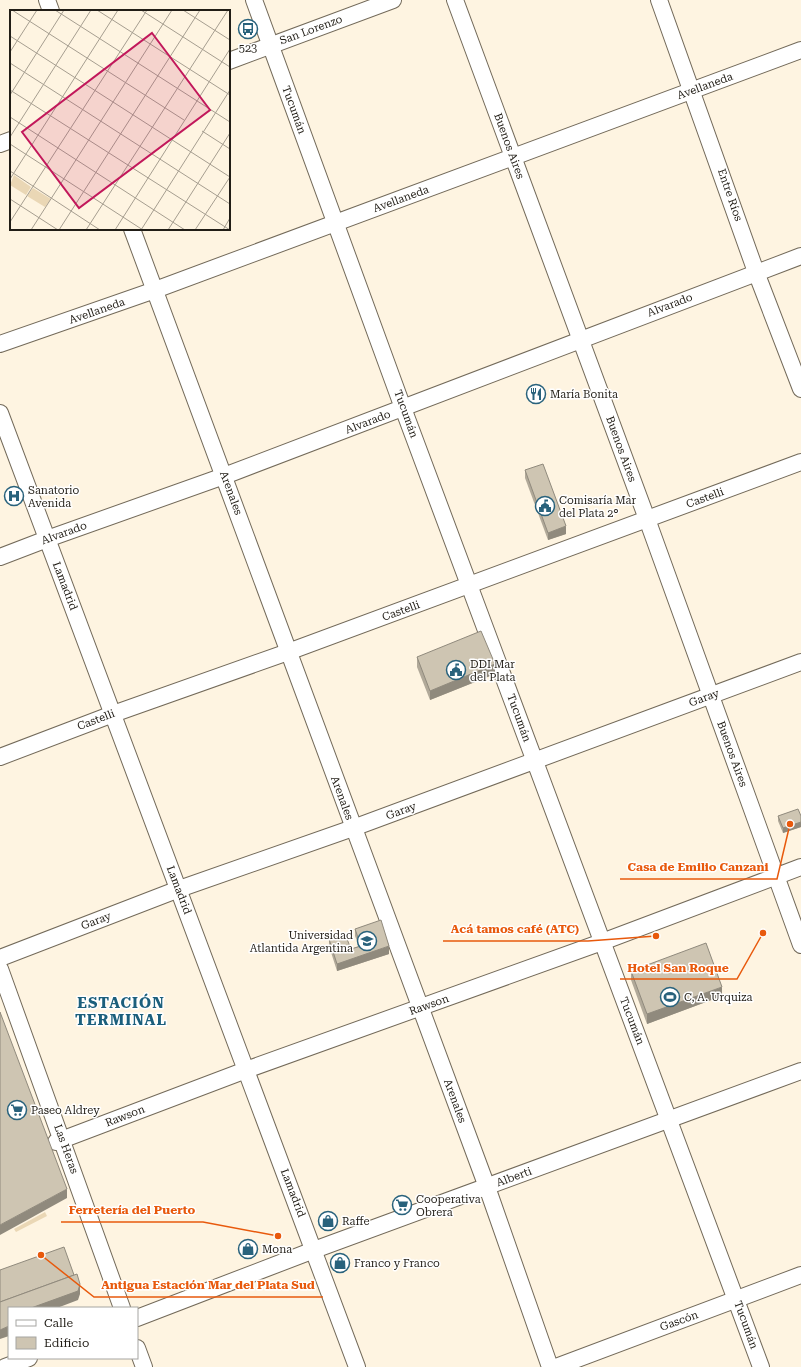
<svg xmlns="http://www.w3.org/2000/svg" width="801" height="1367" viewBox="0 0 801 1367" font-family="'Roboto Serif',serif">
<rect width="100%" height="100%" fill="#fef4e1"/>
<path fill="#ead7b5" d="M45 1212 47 1216 16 1232 14 1229Z"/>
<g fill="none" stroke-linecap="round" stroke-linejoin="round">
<defs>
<g id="minor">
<path d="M47 0 51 11"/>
<path d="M254 0 403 408 761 1367"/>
<path d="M455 0 647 519 801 945"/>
<path d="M659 0 756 272 801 389"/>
<path d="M229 61 393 0"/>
<path d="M0 144 11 140"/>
<path d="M132 229 487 1187 550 1367"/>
<path d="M0 344 155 290 801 50"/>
<path d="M0 413 357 1367"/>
<path d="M0 557 47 539 224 476 801 256"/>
<path d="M0 757 113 714 288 652 801 462"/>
<path d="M0 958 179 889 353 828 801 662"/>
<path d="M0 969 122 1308"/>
<path d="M56 1142 246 1070 602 942 801 867"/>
<path d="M137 1318 314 1250 801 1071"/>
<path d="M137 1348 144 1367"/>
<path d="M5 1367 29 1358"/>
<path d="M556 1367 801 1275"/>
</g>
</defs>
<use href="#minor" stroke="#736a5a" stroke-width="18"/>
<use href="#minor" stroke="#fff" stroke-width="16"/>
</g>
<g fill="#b1a999">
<path d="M525 470 566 534 548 540 525 478Z"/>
<path d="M417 657 495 674 430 700 417 667Z"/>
<path d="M778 816H801V827L783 833 778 821Z"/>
<path d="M355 929 389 954 337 971 329 946V939L351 949 359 946 355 936Z"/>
<path d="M631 971 722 996 647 1024 631 980Z"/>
</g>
<g fill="#908a7d">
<path d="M566 526V534L548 540V533Z"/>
<path d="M495 664V674L430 700V691Z"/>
<path d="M801 822V827L783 833V828Z"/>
<path d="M389 946V954L337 971V964Z"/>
<path d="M722 987V996L647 1024V1014Z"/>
<path d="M67 1189V1198L0 1235V1225Z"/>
<path d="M80 1284V1294L78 1300 57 1308H31Z"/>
<path d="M9 1326V1336L0 1339V1330Z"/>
</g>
<g fill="#cec5b2" stroke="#908a7d">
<path d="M543 464 566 526 548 533 525 470Z"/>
<path d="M481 631 495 664 430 691 417 657Z"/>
<path d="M798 809 801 816V822L783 828 778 816Z"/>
<path d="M381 920 389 946 337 964 329 939 345 934 351 949 361 946 355 929Z"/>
<path d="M706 943 722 987 647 1014 631 971Z"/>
<path d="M0 1012 67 1189 0 1225Z"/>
<path d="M64 1247 74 1275 0 1302V1270Z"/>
<path d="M77 1274 80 1284 78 1291 31 1308H9V1326L0 1330V1302Z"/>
</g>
<defs>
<symbol id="bus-ring" viewBox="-11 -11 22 22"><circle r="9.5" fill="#fff" stroke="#29627c" stroke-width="1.5"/><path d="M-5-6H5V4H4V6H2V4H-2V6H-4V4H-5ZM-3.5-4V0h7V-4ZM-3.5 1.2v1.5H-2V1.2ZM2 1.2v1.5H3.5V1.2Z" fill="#29627c"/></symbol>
<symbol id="restaurant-ring" viewBox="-11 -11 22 22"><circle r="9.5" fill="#fff" stroke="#29627c" stroke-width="1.5"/><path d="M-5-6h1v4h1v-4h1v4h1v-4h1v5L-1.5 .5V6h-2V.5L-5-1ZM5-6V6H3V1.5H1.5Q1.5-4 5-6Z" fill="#29627c"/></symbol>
<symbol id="hospital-ring" viewBox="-11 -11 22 22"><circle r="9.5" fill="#fff" stroke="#29627c" stroke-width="1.5"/><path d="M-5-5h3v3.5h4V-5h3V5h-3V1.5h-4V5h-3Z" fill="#29627c"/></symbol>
<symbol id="civic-ring" viewBox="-11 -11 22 22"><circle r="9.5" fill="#fff" stroke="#29627c" stroke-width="1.5"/><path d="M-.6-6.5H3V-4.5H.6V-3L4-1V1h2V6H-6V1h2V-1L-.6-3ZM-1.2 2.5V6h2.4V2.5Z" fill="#29627c"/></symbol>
<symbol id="university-ring" viewBox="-11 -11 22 22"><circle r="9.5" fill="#fff" stroke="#29627c" stroke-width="1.5"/><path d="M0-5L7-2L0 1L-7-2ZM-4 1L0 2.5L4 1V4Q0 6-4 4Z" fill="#29627c"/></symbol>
<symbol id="stadium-ring" viewBox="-11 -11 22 22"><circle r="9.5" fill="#fff" stroke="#29627c" stroke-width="1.5"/><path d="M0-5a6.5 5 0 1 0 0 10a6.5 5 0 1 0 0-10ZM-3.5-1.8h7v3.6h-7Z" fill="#29627c"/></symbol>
<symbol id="supermarket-ring" viewBox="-11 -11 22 22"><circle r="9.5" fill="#fff" stroke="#29627c" stroke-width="1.5"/><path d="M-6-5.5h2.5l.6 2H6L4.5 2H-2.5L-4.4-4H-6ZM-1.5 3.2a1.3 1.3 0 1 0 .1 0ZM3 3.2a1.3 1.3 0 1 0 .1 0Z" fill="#29627c"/></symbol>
<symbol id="shop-ring" viewBox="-11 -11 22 22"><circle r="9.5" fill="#fff" stroke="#29627c" stroke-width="1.5"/><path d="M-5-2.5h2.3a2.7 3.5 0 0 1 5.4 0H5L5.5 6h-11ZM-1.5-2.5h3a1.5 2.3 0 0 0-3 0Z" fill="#29627c"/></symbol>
</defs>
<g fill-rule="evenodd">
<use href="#bus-ring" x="237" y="18" width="22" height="22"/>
<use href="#restaurant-ring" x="525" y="383" width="22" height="22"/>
<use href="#hospital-ring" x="3" y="485" width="22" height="22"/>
<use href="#civic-ring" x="534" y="495" width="22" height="22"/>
<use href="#civic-ring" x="445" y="659" width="22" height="22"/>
<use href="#university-ring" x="356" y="930" width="22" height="22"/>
<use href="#stadium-ring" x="659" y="986" width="22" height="22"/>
<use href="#supermarket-ring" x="6" y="1099" width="22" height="22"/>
<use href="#supermarket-ring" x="391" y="1194" width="22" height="22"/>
<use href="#shop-ring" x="317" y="1210" width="22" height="22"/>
<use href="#shop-ring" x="237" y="1238" width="22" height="22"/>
<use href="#shop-ring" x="329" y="1252" width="22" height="22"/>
</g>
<g text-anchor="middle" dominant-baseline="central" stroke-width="3" stroke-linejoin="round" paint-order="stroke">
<g font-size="11" fill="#211d16" stroke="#fff">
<text transform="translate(311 30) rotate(-20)">San Lorenzo</text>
<text transform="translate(705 86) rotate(-20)">Avellaneda</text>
<text transform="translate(294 110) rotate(70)">Tucumán</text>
<text transform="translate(509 146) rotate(70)">Buenos Aires</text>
<text transform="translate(730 195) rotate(71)">Entre Ríos</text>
<text transform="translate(401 199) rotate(-20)">Avellaneda</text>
<text transform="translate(670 305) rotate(-21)">Alvarado</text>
<text transform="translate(97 311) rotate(-19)">Avellaneda</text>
<text transform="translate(406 414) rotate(70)">Tucumán</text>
<text transform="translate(368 422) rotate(-21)">Alvarado</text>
<text transform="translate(621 449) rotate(70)">Buenos Aires</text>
<text transform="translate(231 493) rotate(70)">Arenales</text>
<text transform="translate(705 498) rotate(-20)">Castelli</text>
<text transform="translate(64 533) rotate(-20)">Alvarado</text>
<text transform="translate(65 586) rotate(69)">Lamadrid</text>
<text transform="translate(401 611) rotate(-20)">Castelli</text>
<text transform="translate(704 698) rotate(-20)">Garay</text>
<text transform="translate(519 718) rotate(70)">Tucumán</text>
<text transform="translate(96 720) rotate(-21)">Castelli</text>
<text transform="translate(732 754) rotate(70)">Buenos Aires</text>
<text transform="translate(342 798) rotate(70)">Arenales</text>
<text transform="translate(401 811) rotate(-20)">Garay</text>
<text transform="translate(179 890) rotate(69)">Lamadrid</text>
<text transform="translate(96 921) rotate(-21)">Garay</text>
<text transform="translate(429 1005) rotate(-20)">Rawson</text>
<text transform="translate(632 1021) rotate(69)">Tucumán</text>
<text transform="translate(455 1101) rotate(70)">Arenales</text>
<text transform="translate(125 1116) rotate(-21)">Rawson</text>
<text transform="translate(66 1149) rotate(70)">Las Heras</text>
<text transform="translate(514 1177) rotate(-20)">Alberti</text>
<text transform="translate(293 1193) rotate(69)">Lamadrid</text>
<text transform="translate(679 1321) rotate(-20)">Gascón</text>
<text transform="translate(746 1325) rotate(70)">Tucumán</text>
</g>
<g font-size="11" fill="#211d16" stroke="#fff" text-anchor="start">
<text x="248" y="48" text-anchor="middle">523</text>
<text x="550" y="394">María Bonita</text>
<text x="28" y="490">Sanatorio<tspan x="28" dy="13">Avenida</tspan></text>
<text x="559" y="500">Comisaría Mar<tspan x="559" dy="13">del Plata 2°</tspan></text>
<text x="470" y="664">DDI Mar<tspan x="470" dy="13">del Plata</tspan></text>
<text x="353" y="935" text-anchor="end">Universidad<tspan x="353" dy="13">Atlantida Argentina</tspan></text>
<text x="684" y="997">C, A. Urquiza</text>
<text x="31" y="1110">Paseo Aldrey</text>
<text x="416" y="1199">Cooperativa<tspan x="416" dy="13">Obrera</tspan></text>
<text x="342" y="1221">Raffe</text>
<text x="262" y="1249">Mona</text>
<text x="354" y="1263">Franco y Franco</text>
</g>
<g font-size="15" font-weight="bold" letter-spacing="1" fill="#1c5f7c" stroke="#fff">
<text x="121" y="1003">ESTACIÓN<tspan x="121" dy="17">TERMINAL</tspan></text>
</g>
</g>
<g transform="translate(10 10)">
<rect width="220" height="220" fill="#fef4e1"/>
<path d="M4 165 21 177 16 185 0 175ZM23 178 41 189 35 197 17 186Z" fill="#ead7b5"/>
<path fill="none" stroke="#a69e90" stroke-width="1" d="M2 0 174 110M45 0 220 112M87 0 220 85M131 0 220 57M173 0 220 30M0 26 220 167M0 42 27 0M0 53 220 194M0 80 220 220M0 85 54 0M0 107 175 220M192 121 220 139M0 127 81 0M0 134 133 220M0 161 90 220M0 169 108 0M0 189 48 220M0 212 137 0M21 220 162 0M49 220 190 0M76 220 218 0M105 220 220 39M131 220 220 80M158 220 220 123M185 220 220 167M213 220 220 208"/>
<path fill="#c2185b" fill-opacity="0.15" stroke="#c2185b" stroke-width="2" d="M142 23 200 100 69 198 12 122Z"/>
<rect width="220" height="220" fill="none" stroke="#211d16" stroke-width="2"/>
</g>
<path fill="none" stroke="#e8590c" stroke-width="1.5" d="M790 824L777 879H620M656 936L588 941H443M763 933L737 979H620M278 1236L203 1222H61M41 1255L94 1297H323"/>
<g fill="#e8590c" stroke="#fff" stroke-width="1.5">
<circle cx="790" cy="824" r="4"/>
<circle cx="656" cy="936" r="4"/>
<circle cx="763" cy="933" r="4"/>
<circle cx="278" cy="1236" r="4"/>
<circle cx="41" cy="1255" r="4"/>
</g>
<g font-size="12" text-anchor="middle" font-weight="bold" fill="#e8590c" stroke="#fff" stroke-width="3" stroke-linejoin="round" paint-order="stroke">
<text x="698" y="871">Casa de Emilio Canzani</text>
<text x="515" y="933">Acá tamos café (ATC)</text>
<text x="678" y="972">Hotel San Roque</text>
<text x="132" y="1214">Ferretería del Puerto</text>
<text x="208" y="1289">Antigua Estación Mar del Plata Sud</text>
</g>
<rect x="8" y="1307" width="130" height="52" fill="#ffffff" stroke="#a6a5a2"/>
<rect x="16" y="1320" width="20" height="6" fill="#ffffff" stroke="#a6a5a2"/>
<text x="44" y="1327" font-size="12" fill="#211d16">Calle</text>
<rect x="16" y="1337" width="20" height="12" fill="#cec5b2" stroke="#a6a5a2"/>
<text x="44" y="1347" font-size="12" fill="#211d16">Edificio</text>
</svg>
